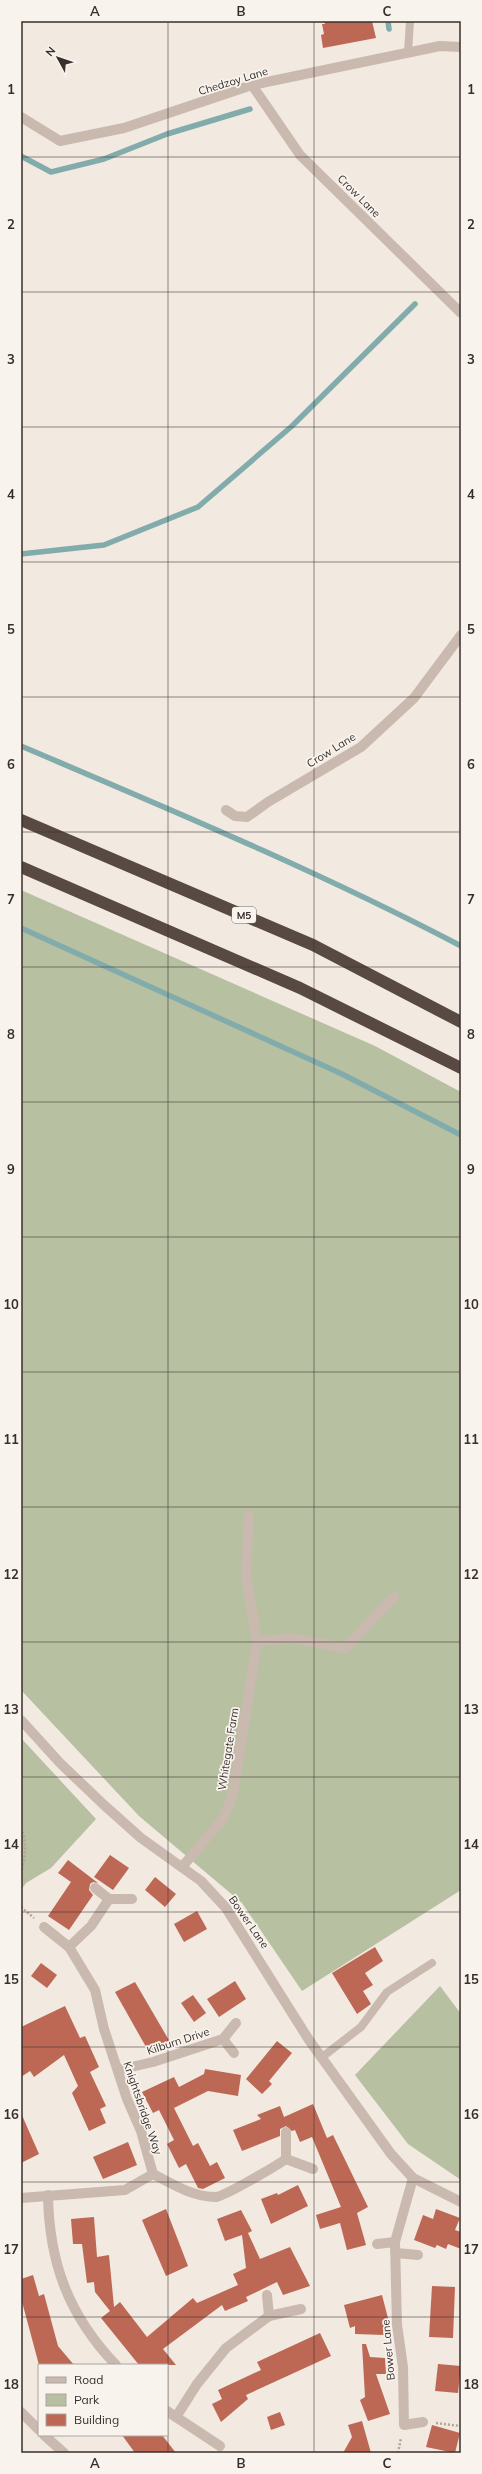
<svg xmlns="http://www.w3.org/2000/svg" width="482" height="2474" viewBox="0 0 482 2474" font-family="Mulish,sans-serif">
<rect width="100%" height="100%" fill="#f2e9e1"/>
<g fill="#b8c0a2">
<path d="M21 890 375 1046 461 1092V1890L302 1991 242 1903 139 1816 21 1690Z"/>
<path d="M21 1738 96 1819 51 1868 26 1883 21 1890Z"/>
<path d="M440 1986 461 2014V2180L408 2144 355 2075Z"/>
</g>
<g fill="none" stroke-linecap="round" stroke-linejoin="round">
<g stroke="#82acac" stroke-width="5.5">
<path d="M388 21 389 29"/>
<path d="M21 156 51 172 104 159 167 134 250 109"/>
<path d="M21 554 104 545 198 507 292 426 415 304"/>
<path d="M21 746C169 809 318 871 461 946"/>
<path d="M21 928 342 1074 461 1135"/>
</g>
</g>
<g fill="#bc6855">
<path d="M324 21H372L376 38 323 48 321 35 324 34 322 24H325Z"/>
<path d="M110 1855 129 1868 113 1890 94 1877Z"/>
<path d="M68 1860 98 1883 93 1882 90 1884 89 1890 93 1895 69 1930 48 1916 71 1882 58 1873Z"/>
<path d="M155 1877 176 1894 165 1907 145 1890Z"/>
<path d="M197 1911 207 1929 184 1942 174 1924Z"/>
<path d="M375 1947 383 1961 365 1973 373 1985 363 1991 371 2004 357 2014 332 1973Z"/>
<path d="M41 1963 57 1975 47 1988 31 1976Z"/>
<path d="M235 1981 246 1999 219 2017 207 1999Z"/>
<path d="M135 1982 170 2042 150 2054 115 1992Z"/>
<path d="M193 1995 206 2013 194 2022 181 2003Z"/>
<path d="M65 2006 80 2038 85 2036 99 2067 90 2072 106 2106 100 2109 106 2123 89 2131 72 2093 78 2086 64 2055 34 2077 30 2071 21 2077V2027Z"/>
<path d="M277 2041 292 2053 269 2081 272 2084 262 2094 246 2079Z"/>
<path d="M205 2069 241 2075 238 2096 208 2091 174 2108 193 2146 198 2143 210 2166 217 2162 225 2178 203 2189 198 2188 186 2164 179 2168 167 2144 174 2140 159 2110 153 2113 142 2092 174 2077 179 2087 204 2074Z"/>
<path d="M313 2104 327 2138 333 2135 368 2207 357 2213 366 2245 347 2250 340 2223 320 2229 316 2215 341 2207 312 2137 300 2142 295 2130 292 2131 286 2126 280 2129V2136L242 2151 233 2130 261 2119 257 2115 280 2106 284 2117Z"/>
<path d="M21 2113 39 2154 21 2163Z"/>
<path d="M128 2142 137 2165 103 2179 93 2157Z"/>
<path d="M298 2185 308 2206 271 2224 261 2199 277 2193 278 2195Z"/>
<path d="M166 2209 188 2266 166 2276 142 2220Z"/>
<path d="M436 2209 460 2218 455 2230 461 2232V2249L448 2244 446 2249 437 2245 435 2248 414 2240 423 2215 433 2219Z"/>
<path d="M241 2210 252 2231 248 2233 260 2259 290 2247 310 2286 283 2295 277 2282 246 2297 248 2301 225 2311 222 2305 163 2349 176 2365H139L101 2318 110 2311 95 2292 94 2282 87 2283 82 2244H73L71 2219 94 2217 97 2257 109 2255 114 2307 120 2302 147 2337 193 2298 197 2303 238 2285 233 2274 246 2268 242 2235 225 2241 217 2219Z"/>
<path d="M33 2275 39 2296 44 2294 58 2346 74 2365H39L21 2298V2279Z"/>
<path d="M432 2286 455 2287 453 2338 429 2337Z"/>
<path d="M382 2295 390 2326 384 2328V2335L355 2334V2326L350 2328 344 2305Z"/>
<path d="M320 2333 331 2356 246 2395 248 2399 221 2422 212 2404 222 2399 218 2390 261 2370 257 2362Z"/>
<path d="M362 2344H366L370 2357 385 2358 386 2374H376L390 2414 368 2421 360 2400 365 2397Z"/>
<path d="M438 2364 461 2366 458 2393 435 2391Z"/>
<path d="M280 2412 285 2425 271 2430 267 2417Z"/>
<path d="M362 2421 371 2453H343L352 2437 348 2425Z"/>
<path d="M432 2425 460 2433 455 2453 426 2447Z"/>
<path d="M122 2435H162L176 2453H135Z"/>
</g>
<g fill="none" stroke-linecap="round" stroke-linejoin="round">
<g stroke="#b5a398" stroke-width="2.5" stroke-dasharray="2 2" stroke-linecap="butt">
<path d="M21 1828C27 1842 26 1857 21 1871"/>
<path d="M21 1907 34 1918"/>
<path d="M436 2423 461 2426"/>
<path d="M398 2453 401 2438"/>
</g>
<g stroke="#c9b9ae" stroke-width="8">
<path d="M408 53 410 21"/>
<path d="M321 2058 361 2027 387 1992 432 1963"/>
</g>
<g stroke="#c9b9ae" stroke-width="10">
<path d="M252 85 300 155 461 313"/>
<path d="M21 117 60 141 124 128 252 85 440 46 461 47"/>
<path d="M226 810 235 816 247 817 268 802 361 747 414 698 461 635"/>
<path d="M249 1515 246 1576 257 1642"/>
<path d="M21 1720 60 1763 104 1805 141 1838 201 1881 226 1908 309 2040 391 2154 413 2178 461 2202"/>
<path d="M182 1867 223 1819 233 1794 257 1642 291 1638 345 1648 394 1597"/>
<path d="M95 1888 109 1899"/>
<path d="M44 1927 69 1947"/>
<path d="M223 2039 234 2053"/>
<path d="M118 2070 153 2062 223 2039 236 2023"/>
<path d="M286 2159 313 2169"/>
<path d="M153 2174C172 2184 193 2197 216 2197 225 2196 276 2166 286 2159V2132"/>
<path d="M413 2178 395 2242 397 2325 403 2367 404 2425 423 2422"/>
<path d="M48 2195C49 2263 69 2316 116 2365"/>
<path d="M21 2198 125 2190 153 2174 141 2131 127 2099 104 2029 95 1990 69 1947 91 1926 109 1899H132"/>
<path d="M377 2244 395 2242"/>
<path d="M396 2253 418 2255"/>
<path d="M269 2316 301 2309"/>
<path d="M167 2411 176 2417 197 2384 226 2348 269 2316 267 2295"/>
<path d="M21 2412 39 2430"/>
<path d="M176 2417 220 2446"/>
<path d="M44 2435 64 2453"/>
</g>
<g stroke="#584943" stroke-width="12">
<path d="M21 820 313 945 461 1022"/>
<path d="M21 867 300 988 461 1068"/>
</g>
</g>
<path fill="none" stroke="#382f2c" stroke-width="1" stroke-opacity="0.55" d="M168 21V2453M314 21V2453M21 157H461M21 292H461M21 427H461M21 562H461M21 697H461M21 832H461M21 967H461M21 1102H461M21 1237H461M21 1372H461M21 1507H461M21 1642H461M21 1777H461M21 1912H461M21 2047H461M21 2182H461M21 2317H461"/>
<g text-anchor="middle" dominant-baseline="central" stroke-width="3.5" stroke-linejoin="round" paint-order="stroke">
<rect fill="#f9f3ee" stroke="#726a66" stroke-width="1" x="232" y="907" width="24" height="16" rx="3"/>
<g font-size="10" font-weight="bold" fill="#382f2c">
<text x="244" y="915">M5</text>
</g>
<g font-size="11" fill="#382f2c" stroke="#f9f3ee">
<text transform="translate(233 81) rotate(-17)">Chedzoy Lane</text>
<text transform="translate(359 196) rotate(45)">Crow Lane</text>
<text transform="translate(331 750) rotate(-32)">Crow Lane</text>
<text transform="translate(228 1749) rotate(-81)">Whitegate Farm</text>
<text transform="translate(249 1922) rotate(55)">Bower Lane</text>
<text transform="translate(178 2041) rotate(-18)">Kilburn Drive</text>
<text transform="translate(143 2108) rotate(71)">Knightsbridge Way</text>
<text transform="translate(388 2350) rotate(-95)">Bower Lane</text>
</g>
</g>
<rect width="482" height="2474" fill="none" stroke="#f9f3ee" stroke-width="44"/>
<rect x="38" y="2364" width="130" height="72" fill="#f9f3ee" stroke="#aca5a0"/>
<rect x="46" y="2377" width="20" height="6" fill="#c9b9ae" stroke="#aca5a0"/>
<text x="74" y="2384" font-size="12" fill="#382f2c">Road</text>
<rect x="46" y="2394" width="20" height="12" fill="#b8c0a2" stroke="#aca5a0"/>
<text x="74" y="2404" font-size="12" fill="#382f2c">Park</text>
<rect x="46" y="2414" width="20" height="12" fill="#bc6855" stroke="#aca5a0"/>
<text x="74" y="2424" font-size="12" fill="#382f2c">Building</text>
<g transform="translate(58 58) rotate(310)" stroke="#f9f3ee" stroke-width="3" paint-order="stroke">
<path d="M0-3L7 15L0 10L-7 15Z" fill="#382f2c"/>
<text y="-6" font-size="11" font-weight="bold" text-anchor="middle" fill="#382f2c">N</text>
</g>
<rect x="22" y="22" width="438" height="2430" fill="none" stroke="#382f2c" stroke-width="1.5"/>
<g font-size="13" text-anchor="middle" font-weight="bold" fill="#382f2c">
<text x="95" y="16">A</text>
<text x="241" y="16">B</text>
<text x="387" y="16">C</text>
<text x="11" y="94">1</text>
<text x="471" y="94">1</text>
<text x="11" y="229">2</text>
<text x="471" y="229">2</text>
<text x="11" y="364">3</text>
<text x="471" y="364">3</text>
<text x="11" y="499">4</text>
<text x="471" y="499">4</text>
<text x="11" y="634">5</text>
<text x="471" y="634">5</text>
<text x="11" y="769">6</text>
<text x="471" y="769">6</text>
<text x="11" y="904">7</text>
<text x="471" y="904">7</text>
<text x="11" y="1039">8</text>
<text x="471" y="1039">8</text>
<text x="11" y="1174">9</text>
<text x="471" y="1174">9</text>
<text x="11" y="1309">10</text>
<text x="471" y="1309">10</text>
<text x="11" y="1444">11</text>
<text x="471" y="1444">11</text>
<text x="11" y="1579">12</text>
<text x="471" y="1579">12</text>
<text x="11" y="1714">13</text>
<text x="471" y="1714">13</text>
<text x="11" y="1849">14</text>
<text x="471" y="1849">14</text>
<text x="11" y="1984">15</text>
<text x="471" y="1984">15</text>
<text x="11" y="2119">16</text>
<text x="471" y="2119">16</text>
<text x="11" y="2254">17</text>
<text x="471" y="2254">17</text>
<text x="11" y="2389">18</text>
<text x="471" y="2389">18</text>
<text x="95" y="2468">A</text>
<text x="241" y="2468">B</text>
<text x="387" y="2468">C</text>
</g>
</svg>
